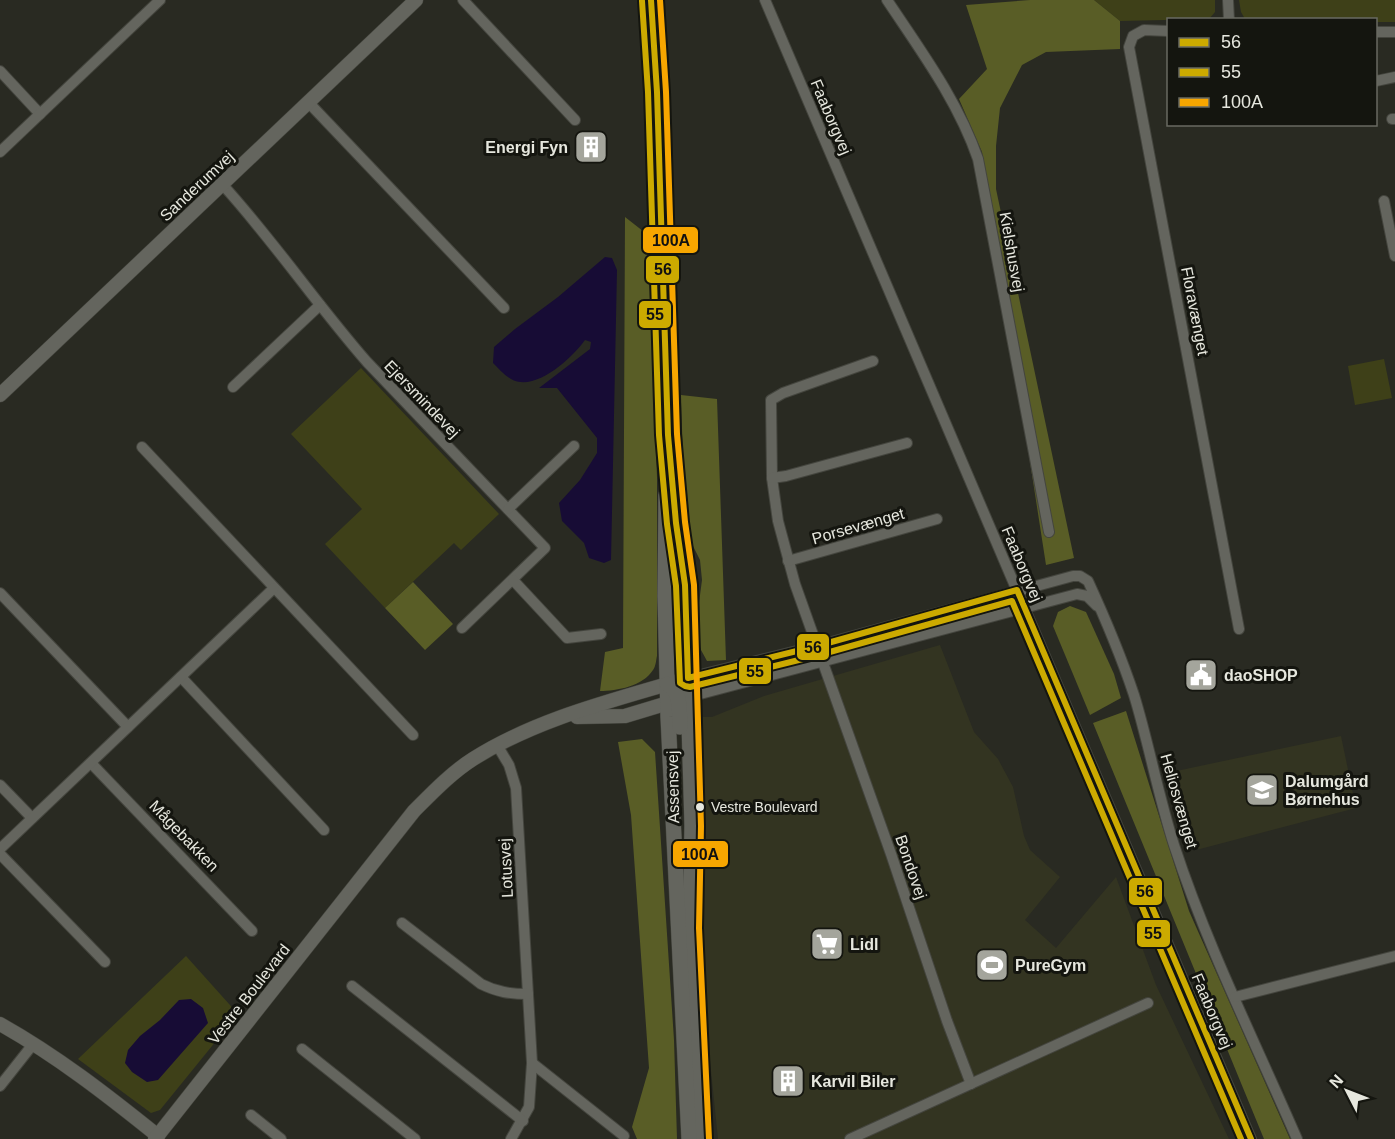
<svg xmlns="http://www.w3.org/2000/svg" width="1395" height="1139" viewBox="0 0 1395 1139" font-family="Helvetica,sans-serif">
<rect width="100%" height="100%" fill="#292a22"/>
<g fill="#333421">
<path d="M940 645 974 732 998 759 1013 787 1024 836 1030 850 1060 877 1025 920 1056 948 1116 877 1156 985 1229 1139H718L707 1032 700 867V717H712L764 696Z"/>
<path d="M1341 736 1356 808 1200 849 1187 845 1167 773Z"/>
</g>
<g fill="#3e4018">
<path d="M1094 0H1215V12L1209 19 1120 21Z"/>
<path d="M1239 0H1395V22H1376V20L1245 19 1241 12Z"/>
<path d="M1384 359 1392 398 1355 405 1348 366Z"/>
<path d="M361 368 499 514 461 550 454 543 385 608 325 544 362 509 291 434Z"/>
<path d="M186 956 238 1014 160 1110 151 1113 78 1059Z"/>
</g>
<g fill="#595d26">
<path d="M1030 0H1094L1120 21V49L1046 52 1022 65 1000 108 996 146V189L1074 558 1046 565 982 152 959 99 987 69 966 5Z"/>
<path d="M625 217 648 235 657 477V656C656 660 656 666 653 670 643 686 617 691 600 691L605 652 623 648Z"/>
<path d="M681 395 717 399 726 660 707 661 701 650 695 633 702 580 700 560 685 530Z"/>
<path d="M413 582 453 624 425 650 385 608Z"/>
<path d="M1070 606 1086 612 1114 674 1121 698 1090 715 1053 626 1058 612Z"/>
<path d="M1126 711 1189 911 1290 1139H1264L1093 723Z"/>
<path d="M642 739 655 752 674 1040 677 1139H637L632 1127 649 1068 631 815 618 742Z"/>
</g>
<g fill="#170c35">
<path d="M605 257 612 258 617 270 611 560 604 563 589 558 584 543 562 521 559 503 580 480 597 453V438L557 388H539L590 349 591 342 585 340C572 358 535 393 511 379 504 375 498 368 493 363L494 347 515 329 558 297Z"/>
<path d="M191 999 203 1008 208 1023 158 1080 147 1082 132 1072 125 1063 128 1050 140 1036 160 1020 179 1000Z"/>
</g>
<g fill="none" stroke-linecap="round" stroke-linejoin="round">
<defs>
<g id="minor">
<path d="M463 0 575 120"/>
<path d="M765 0 1251 1139"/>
<path d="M887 0C921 51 958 101 978 159L1049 532"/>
<path d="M1228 0 1229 20"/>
<path d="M1168 31 1144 30 1133 36 1129 47 1239 629"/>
<path d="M1376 32H1395"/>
<path d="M0 71 40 114"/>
<path d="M1376 81 1395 77"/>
<path d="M309 103 504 308"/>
<path d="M1392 119H1395"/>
<path d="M0 152 160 0"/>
<path d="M222 184C274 241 317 305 367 362L545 548 462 628"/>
<path d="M1384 201 1395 256"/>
<path d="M873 361 783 393 771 400 772 478 778 521 795 584 891 854 947 1021 971 1084"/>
<path d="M233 387 320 305"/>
<path d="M142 447 413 735"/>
<path d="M772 478 786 476 907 443"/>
<path d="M508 509 574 446"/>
<path d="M788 561 937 519"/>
<path d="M513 580 567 638 601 634"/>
<path d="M0 593 128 727"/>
<path d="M181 677 324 830"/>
<path d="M688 678 817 646 1073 576H1080L1088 581C1105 618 1121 656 1134 695 1149 744 1158 795 1174 845 1207 946 1255 1042 1297 1139"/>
<path d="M689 697 1077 594 1087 596 1097 606"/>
<path d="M497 745 509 765 516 788 532 1063 529 1107 511 1139"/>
<path d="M91 763 252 931"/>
<path d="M0 785 32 818"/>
<path d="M0 849 274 588"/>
<path d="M0 854 105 962"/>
<path d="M402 923 481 984C497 992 510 994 528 994"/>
<path d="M352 986 523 1121"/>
<path d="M1235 997 1395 956"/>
<path d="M302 1049 415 1139"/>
<path d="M532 1063 624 1136"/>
<path d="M0 1086 34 1043"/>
<path d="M251 1115 281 1139"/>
<path d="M850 1139 1148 1003"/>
</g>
<g id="tertiary">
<path d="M0 395 416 0"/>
<path d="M577 717 625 716 678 700"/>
<path d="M0 1024C57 1056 107 1095 158 1136"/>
<path d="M155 1139 414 811C432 793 451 773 473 759 538 718 615 700 688 678"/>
</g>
<g id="secondary">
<path d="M651 0 657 92 668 435 676 523 685 585 692 826 690 928 700 1139"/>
<path d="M666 495 665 596 668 717 689 1139"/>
<path d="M667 684C682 691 679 713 680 727"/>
</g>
</defs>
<use href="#minor" stroke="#44453e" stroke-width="12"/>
<use href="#tertiary" stroke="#44453e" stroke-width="15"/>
<use href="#secondary" stroke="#44453e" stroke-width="16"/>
<use href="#minor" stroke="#64655e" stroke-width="10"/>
<use href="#tertiary" stroke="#64655e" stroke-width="14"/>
<use href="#secondary" stroke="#64655e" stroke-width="15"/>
<defs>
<path id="bus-1" d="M651 0 657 92 668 435 676 523 685 585 688 678 817 646 1017 590 1251 1139"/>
<path id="bus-2" d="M642 1 648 92 659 435 667 524 676 586 680 683 685 686 690 687 819 655 1012 601 1241 1139"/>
<path id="bus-3" d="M660 0 666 92 677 434 685 522 694 585 701 826 699 928 709 1139"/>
</defs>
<use href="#bus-1" stroke="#14150f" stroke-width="10"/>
<use href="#bus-2" stroke="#14150f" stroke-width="10"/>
<use href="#bus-3" stroke="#14150f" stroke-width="10"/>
<use href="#bus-1" stroke="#ca0" stroke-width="6"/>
<use href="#bus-2" stroke="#ca0" stroke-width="6"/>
<use href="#bus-3" stroke="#f7a600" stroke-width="6"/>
</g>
<defs>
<symbol id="building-square" viewBox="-11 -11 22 22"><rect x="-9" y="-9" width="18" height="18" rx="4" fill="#a4a59c" stroke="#14150f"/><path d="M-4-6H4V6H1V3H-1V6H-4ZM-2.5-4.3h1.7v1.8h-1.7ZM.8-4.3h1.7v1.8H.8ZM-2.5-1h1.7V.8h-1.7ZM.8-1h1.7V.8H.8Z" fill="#fff"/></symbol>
<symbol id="civic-square" viewBox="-11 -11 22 22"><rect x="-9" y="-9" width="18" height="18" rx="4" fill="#a4a59c" stroke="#14150f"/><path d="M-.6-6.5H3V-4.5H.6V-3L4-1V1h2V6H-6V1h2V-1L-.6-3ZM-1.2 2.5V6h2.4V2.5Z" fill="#fff"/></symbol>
<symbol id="school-square" viewBox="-11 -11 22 22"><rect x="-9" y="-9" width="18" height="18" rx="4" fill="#a4a59c" stroke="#14150f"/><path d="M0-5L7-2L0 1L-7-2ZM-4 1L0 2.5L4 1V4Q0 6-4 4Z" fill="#fff"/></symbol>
<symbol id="supermarket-square" viewBox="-11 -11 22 22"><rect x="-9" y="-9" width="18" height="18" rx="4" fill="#a4a59c" stroke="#14150f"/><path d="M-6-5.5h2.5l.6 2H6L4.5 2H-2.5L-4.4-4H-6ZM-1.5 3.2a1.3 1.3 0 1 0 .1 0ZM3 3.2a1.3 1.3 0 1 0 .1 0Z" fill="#fff"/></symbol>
<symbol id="stadium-square" viewBox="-11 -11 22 22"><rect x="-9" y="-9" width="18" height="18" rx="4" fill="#a4a59c" stroke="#14150f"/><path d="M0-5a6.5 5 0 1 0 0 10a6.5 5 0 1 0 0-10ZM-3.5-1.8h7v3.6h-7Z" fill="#fff"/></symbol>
</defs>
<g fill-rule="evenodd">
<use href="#building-square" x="572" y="128" width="38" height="38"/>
<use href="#civic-square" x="1182" y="656" width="38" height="38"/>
<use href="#school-square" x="1243" y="771" width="38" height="38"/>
<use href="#supermarket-square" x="808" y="925" width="38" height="38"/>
<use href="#stadium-square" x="973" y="946" width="38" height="38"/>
<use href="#building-square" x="769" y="1062" width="38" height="38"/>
</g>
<circle fill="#e6e7de" stroke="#14150f" stroke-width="2" cx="700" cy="807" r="5"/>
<g text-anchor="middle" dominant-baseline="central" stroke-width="6" stroke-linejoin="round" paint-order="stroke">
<g font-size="14" fill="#e6e7de" stroke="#14150f" text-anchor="start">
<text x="711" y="807">Vestre Boulevard</text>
</g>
<g font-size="16" fill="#e6e7de" stroke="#14150f">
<text transform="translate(831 117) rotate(67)">Faaborgvej</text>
<text transform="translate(197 186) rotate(-43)">Sanderumvej</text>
<text transform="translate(1012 252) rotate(80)">Kielshusvej</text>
<text transform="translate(1195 311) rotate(79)">Floravænget</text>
<text transform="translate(422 399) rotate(46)">Ejersmindevej</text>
<text transform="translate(858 526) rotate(-16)">Porsevænget</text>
<text transform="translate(1022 564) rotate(67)">Faaborgvej</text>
<text transform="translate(673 787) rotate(-91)">Assensvej</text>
<text transform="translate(1179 801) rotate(74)">Heliosvænget</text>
<text transform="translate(184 836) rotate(46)">Mågebakken</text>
<text transform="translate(911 867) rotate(71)">Bondovej</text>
<text transform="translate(506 868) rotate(-93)">Lotusvej</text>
<text transform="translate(249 994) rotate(-52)">Vestre Boulevard</text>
<text transform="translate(1212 1011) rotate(67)">Faaborgvej</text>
</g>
<g font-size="16" font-weight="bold" fill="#e6e7de" stroke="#14150f" text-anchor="start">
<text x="568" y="147" text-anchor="end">Energi Fyn</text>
<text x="1224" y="675">daoSHOP</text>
<text x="1285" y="781">Dalumgård<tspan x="1285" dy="18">Børnehus</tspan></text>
<text x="850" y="944">Lidl</text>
<text x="1015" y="965">PureGym</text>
<text x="811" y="1081">Karvil Biler</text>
</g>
</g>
<g stroke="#14150f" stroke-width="2">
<rect x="642" y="226" width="57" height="28" rx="6" fill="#f7a600"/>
<rect x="645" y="255" width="35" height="29" rx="6" fill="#ca0"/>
<rect x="638" y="300" width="34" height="29" rx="6" fill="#ca0"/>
<rect x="796" y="633" width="34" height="28" rx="6" fill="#ca0"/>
<rect x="738" y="657" width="34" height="28" rx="6" fill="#ca0"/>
<rect x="672" y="840" width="57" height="28" rx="6" fill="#f7a600"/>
<rect x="1128" y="877" width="35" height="29" rx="6" fill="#ca0"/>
<rect x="1136" y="919" width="35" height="29" rx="6" fill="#ca0"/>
</g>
<g font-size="16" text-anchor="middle" font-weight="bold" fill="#111">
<text x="671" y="246">100A</text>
<text x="663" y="275">56</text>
<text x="655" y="320">55</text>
<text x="813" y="653">56</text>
<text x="755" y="677">55</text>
<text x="700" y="860">100A</text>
<text x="1145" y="897">56</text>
<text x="1153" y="939">55</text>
</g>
<rect x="1167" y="18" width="210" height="108" fill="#14150f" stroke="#686962" stroke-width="1.5"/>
<rect x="1179" y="38" width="30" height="9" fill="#ccaa00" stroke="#686962" stroke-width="1.5"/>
<text x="1221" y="48" font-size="18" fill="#e6e7de">56</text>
<rect x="1179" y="68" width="30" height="9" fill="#ccaa00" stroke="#686962" stroke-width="1.5"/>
<text x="1221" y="78" font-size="18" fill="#e6e7de">55</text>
<rect x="1179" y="98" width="30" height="9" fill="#f7a600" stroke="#686962" stroke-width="1.5"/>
<text x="1221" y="108" font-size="18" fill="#e6e7de">100A</text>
<g transform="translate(1347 1091) rotate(312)" stroke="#14150f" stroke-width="4.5" paint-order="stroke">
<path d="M0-4.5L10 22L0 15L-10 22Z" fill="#e6e7de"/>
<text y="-9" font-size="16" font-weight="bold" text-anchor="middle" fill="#e6e7de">N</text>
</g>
</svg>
